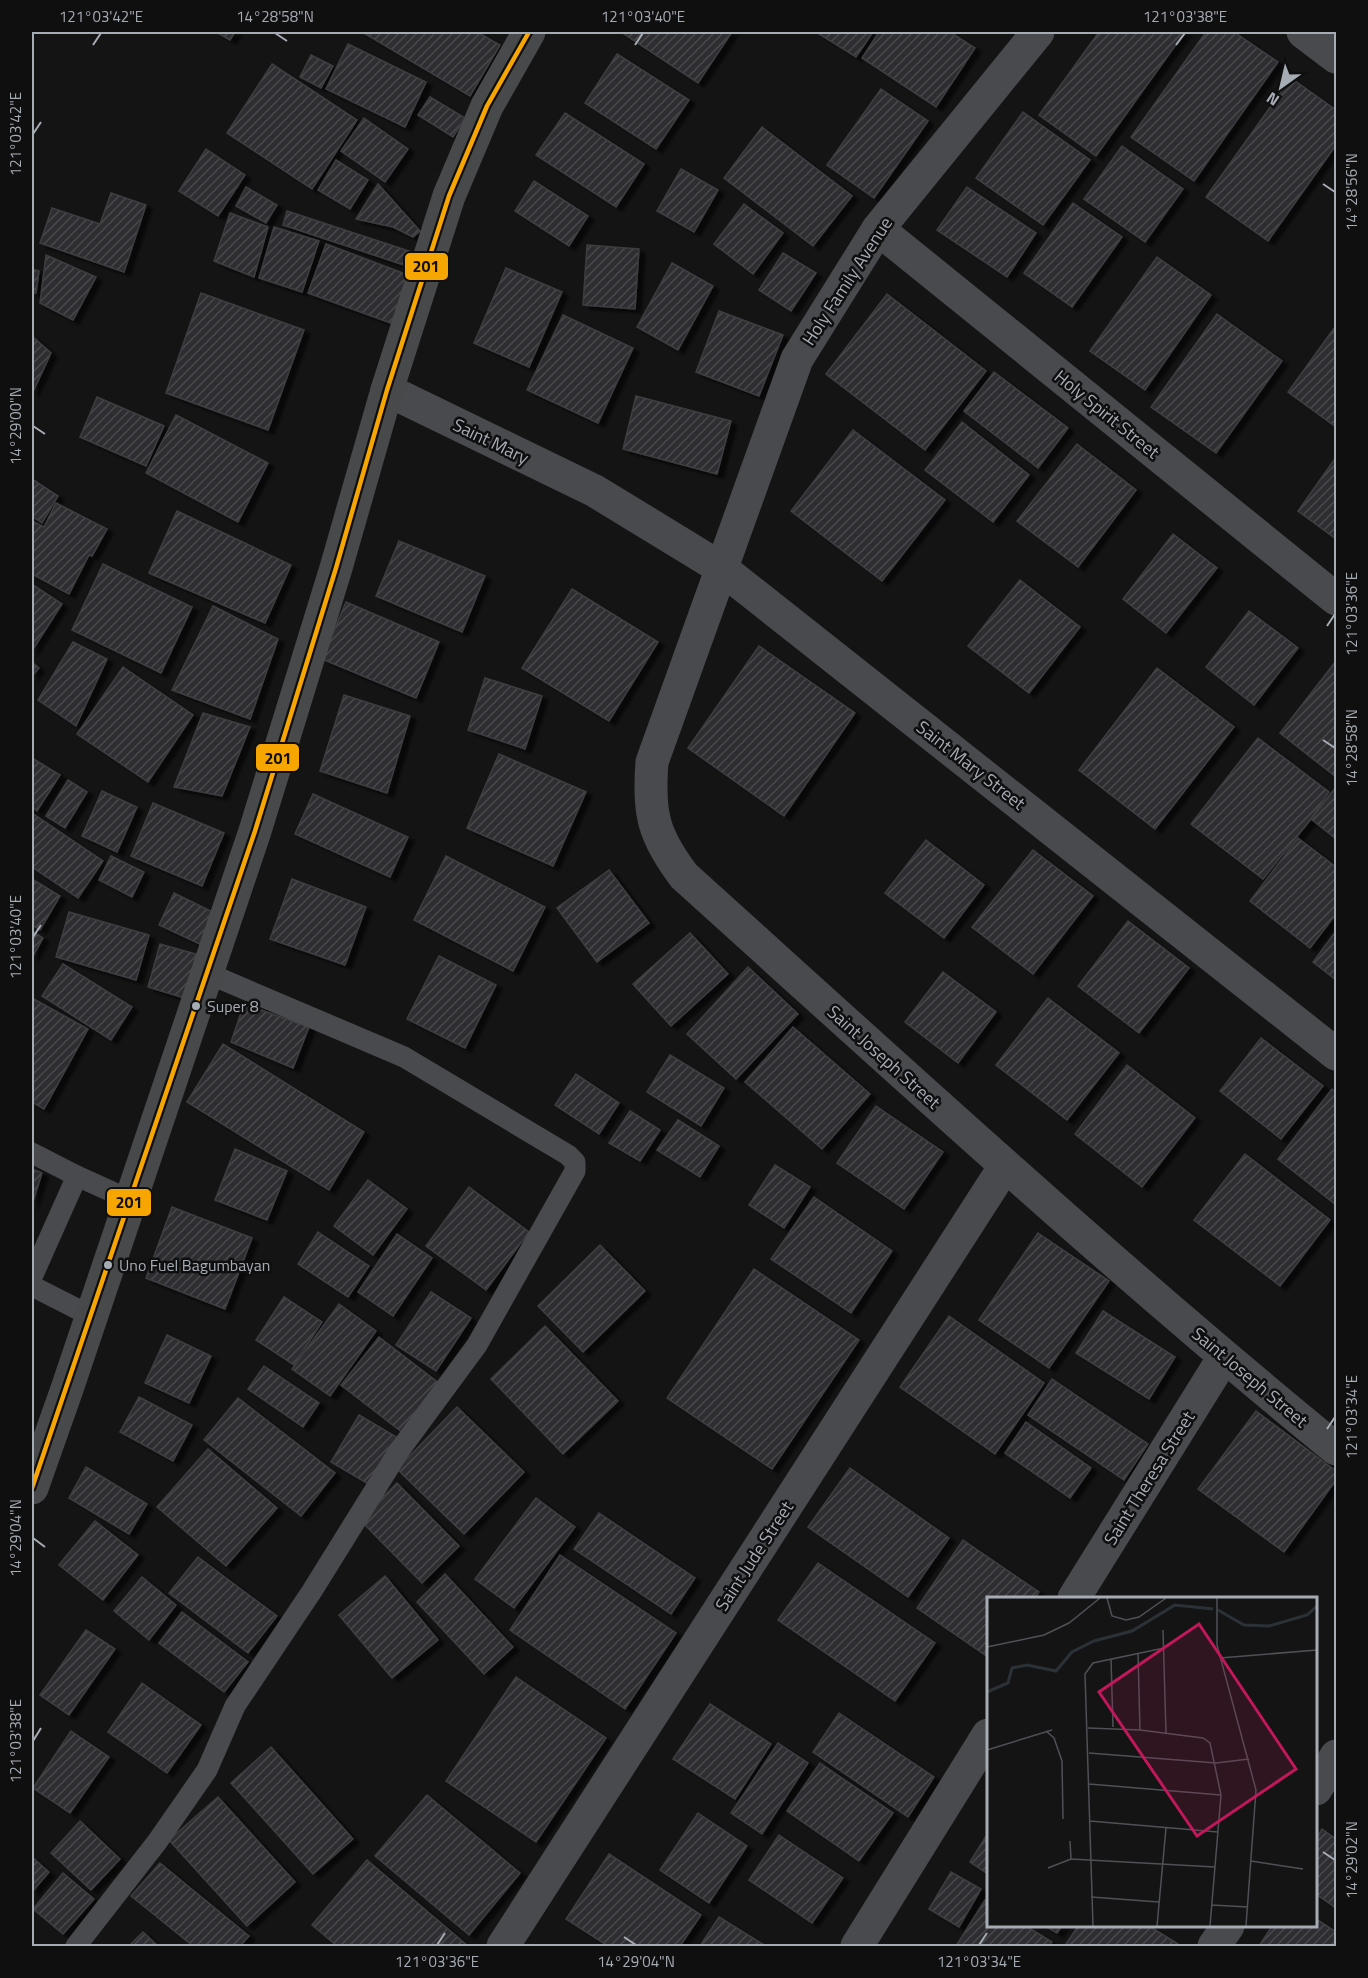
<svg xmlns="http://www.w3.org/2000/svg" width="1368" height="1978" viewBox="0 0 1368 1978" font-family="'Titillium Web',sans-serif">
<defs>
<pattern id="building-hatch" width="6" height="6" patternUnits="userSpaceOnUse" patternTransform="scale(1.5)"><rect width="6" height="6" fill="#2f2f30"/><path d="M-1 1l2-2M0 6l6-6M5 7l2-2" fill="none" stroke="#4a4a4c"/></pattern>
<filter id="shadow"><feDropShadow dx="6" dy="4" stdDeviation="1.5" flood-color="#0009"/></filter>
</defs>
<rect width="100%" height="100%" fill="#141415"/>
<g fill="url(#building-hatch)" stroke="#3d3e41" stroke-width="1.5" filter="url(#shadow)">
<path d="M216 32H235L230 40Z"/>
<path d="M362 32H477L500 45 470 96Z"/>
<path d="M621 32H732L698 83Z"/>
<path d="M816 32H873L856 57Z"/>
<path d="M879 32H950L975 48 936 107 862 58Z"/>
<path d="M1099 32H1185L1096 156 1039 115Z"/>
<path d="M1206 32H1234L1278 62 1194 181 1131 137Z"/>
<path d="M348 44 426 82 405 127 326 89Z"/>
<path d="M617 54 689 100 656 149 585 103Z"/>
<path d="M311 55 333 66 321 88 300 77Z"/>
<path d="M272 64 357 120 312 189 227 133Z"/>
<path d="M1291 78 1336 110V145L1268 241 1206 197Z"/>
<path d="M881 89 928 121 874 198 827 165Z"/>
<path d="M430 97 465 118 453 137 418 115Z"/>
<path d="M1023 112 1090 160 1043 225 976 178Z"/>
<path d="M565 113 644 164 616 207 536 155Z"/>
<path d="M364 118 408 149 385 182 341 151Z"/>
<path d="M762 127 852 196 813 246 724 178Z"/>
<path d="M1122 146 1183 189 1145 242 1084 199Z"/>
<path d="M206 149 245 175 218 216 179 191Z"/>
<path d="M336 160 368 180 350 209 318 190Z"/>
<path d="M681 169 718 190 694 232 657 211Z"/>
<path d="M534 181 588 216 569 246 515 211Z"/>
<path d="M378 184 420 231 413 237 393 227 356 219Z"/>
<path d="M246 187 277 205 266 223 236 206Z"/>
<path d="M967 187 1036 233 1007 277 937 230Z"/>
<path d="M111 193 146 205 124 272 40 243 52 208 100 224Z"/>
<path d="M1073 203 1122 237 1072 307 1024 273Z"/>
<path d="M744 204 783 233 753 274 714 244Z"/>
<path d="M287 211 424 256 419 270 283 225Z"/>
<path d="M230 213 268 227 254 277 214 261Z"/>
<path d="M274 227 319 241 302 292 259 278Z"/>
<path d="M326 244 416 278 399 326 308 293Z"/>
<path d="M587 245 639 249 635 309 583 305Z"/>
<path d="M783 253 816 273 791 311 759 290Z"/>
<path d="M46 255 96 277 73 320 40 303Z"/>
<path d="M1157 257 1211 295 1145 390 1090 351Z"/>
<path d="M672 263 713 286 678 350 637 327Z"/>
<path d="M506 268 562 292 529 367 474 343Z"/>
<path d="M32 269 39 271 36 293H32Z"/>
<path d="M201 293 304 330 268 430 166 393Z"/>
<path d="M887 294 986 371 925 450 826 374Z"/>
<path d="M719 311 783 335 759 396 696 372Z"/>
<path d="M1217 314 1282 361 1216 453 1151 407Z"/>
<path d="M563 315 633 348 598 423 527 390Z"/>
<path d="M1335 327 1336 328V427L1288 392Z"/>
<path d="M32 336 51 353 32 394Z"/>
<path d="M994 372 1068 428 1038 468 964 411Z"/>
<path d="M636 396 731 421 717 474 623 449Z"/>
<path d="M97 397 164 426 146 466 80 437Z"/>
<path d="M176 415 268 463 238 522 146 473Z"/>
<path d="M962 422 1029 475 993 522 925 470Z"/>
<path d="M853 430 945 500 882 581 791 511Z"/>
<path d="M1077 444 1136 490 1078 567 1017 521Z"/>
<path d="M1336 457V539L1298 511Z"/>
<path d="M32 479 58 496 42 523 32 516Z"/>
<path d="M56 503 107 529 92 556 89 555 69 594 32 574V521L44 527Z"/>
<path d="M177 511 291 565 265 623 149 573Z"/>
<path d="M1173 534 1217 568 1166 633 1123 599Z"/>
<path d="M399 541 485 576 462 632 376 596Z"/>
<path d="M103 564 192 607 161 673 72 630Z"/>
<path d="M1020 580 1080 627 1029 693 968 646Z"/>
<path d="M32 584 62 604 32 651Z"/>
<path d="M572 589 658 642 609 721 522 668Z"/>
<path d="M346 602 439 642 416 698 322 659Z"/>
<path d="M213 606 278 639 250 719 172 690Z"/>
<path d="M1249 611 1298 648 1254 705 1206 667Z"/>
<path d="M73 642 107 659 76 726 38 700Z"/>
<path d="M759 646 855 713 784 816 688 748Z"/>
<path d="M1336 661V777L1280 733Z"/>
<path d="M32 662 39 668 32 676Z"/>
<path d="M123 667 193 715 148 782 77 734Z"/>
<path d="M1157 668 1234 727 1155 829 1079 770Z"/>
<path d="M485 678 542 696 525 749 468 730Z"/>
<path d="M344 695 410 716 387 793 320 771Z"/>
<path d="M203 713 250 727 222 796 174 787Z"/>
<path d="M1258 738 1329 792 1311 819 1263 879 1191 824Z"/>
<path d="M499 754 586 792 553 866 467 828Z"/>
<path d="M32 758 60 775 37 811 32 807Z"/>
<path d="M68 780 87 792 65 828 46 816Z"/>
<path d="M1336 787V839L1311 819Z"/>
<path d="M102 791 137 807 117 852 82 836Z"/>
<path d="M313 794 408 837 390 877 295 834Z"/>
<path d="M153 803 224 833 202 886 131 856Z"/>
<path d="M32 813 103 861 78 898 32 867Z"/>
<path d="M1298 838 1336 867V914L1310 948 1250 901Z"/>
<path d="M926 840 984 885 944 938 885 893Z"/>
<path d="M1033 850 1093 896 1033 974 972 927Z"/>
<path d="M111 856 144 872 132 897 99 880Z"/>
<path d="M446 856 545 907 513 971 414 920Z"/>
<path d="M609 870 649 923 597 962 557 908Z"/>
<path d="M32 879 60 896 40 930 32 925Z"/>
<path d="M292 879 366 907 345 965 270 939Z"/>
<path d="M174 893 219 915 204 946 159 925Z"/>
<path d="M69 912 149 935 136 980 56 957Z"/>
<path d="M1128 921 1189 968 1139 1033 1078 986Z"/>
<path d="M32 931 43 938 32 958Z"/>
<path d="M1336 931V980L1313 962Z"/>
<path d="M690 933 728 974 671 1026 633 984Z"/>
<path d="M160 944 203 956 191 1000 148 987Z"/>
<path d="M439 956 496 985 465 1048 407 1019Z"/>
<path d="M63 964 132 1007 111 1040 42 996Z"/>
<path d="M748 967 798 1014 736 1079 687 1034Z"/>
<path d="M943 972 996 1012 958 1063 905 1022Z"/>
<path d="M32 998 88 1029 44 1109 32 1102Z"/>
<path d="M1048 998 1119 1053 1067 1120 996 1065Z"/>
<path d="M244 1004 309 1027 293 1068 231 1042Z"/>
<path d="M793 1027 870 1094 822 1149 745 1082Z"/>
<path d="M1261 1038 1323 1086 1281 1139 1220 1091Z"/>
<path d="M223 1044 364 1132 329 1190 187 1102Z"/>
<path d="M670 1055 724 1088 701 1126 647 1092Z"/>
<path d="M1127 1065 1195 1118 1142 1187 1075 1134Z"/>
<path d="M576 1074 619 1103 599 1134 555 1105Z"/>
<path d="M1332 1089 1336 1092V1205L1278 1159Z"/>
<path d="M876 1106 943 1152 904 1209 837 1163Z"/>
<path d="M630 1111 660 1130 640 1161 609 1143Z"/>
<path d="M678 1120 719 1146 700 1177 657 1150Z"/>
<path d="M235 1149 287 1171 267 1220 215 1200Z"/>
<path d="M1245 1154 1330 1220 1280 1286 1194 1220Z"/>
<path d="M775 1165 810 1187 784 1228 749 1205Z"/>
<path d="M32 1169 42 1173 32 1205Z"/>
<path d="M368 1180 407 1209 373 1255 334 1226Z"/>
<path d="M469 1187 529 1232 486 1290 426 1246Z"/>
<path d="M814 1197 892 1251 851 1313 771 1259Z"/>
<path d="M172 1207 252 1238 225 1309 146 1278Z"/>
<path d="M318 1232 369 1266 348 1297 298 1264Z"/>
<path d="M1038 1233 1109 1281 1049 1368 979 1320Z"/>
<path d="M397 1234 432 1258 393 1316 358 1292Z"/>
<path d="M600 1245 645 1291 583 1352 538 1306Z"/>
<path d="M754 1269 859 1340 772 1469 667 1398Z"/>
<path d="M431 1292 471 1318 436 1371 396 1345Z"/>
<path d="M284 1297 322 1322 294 1365 256 1340Z"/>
<path d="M339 1304 376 1331 330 1396 292 1369Z"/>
<path d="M1103 1311 1175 1357 1149 1399 1076 1353Z"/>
<path d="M949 1316 1044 1383 995 1454 900 1387Z"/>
<path d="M545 1326 618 1401 563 1454 491 1379Z"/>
<path d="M167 1335 211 1356 189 1403 145 1383Z"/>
<path d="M379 1337 440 1384 403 1433 341 1385Z"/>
<path d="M264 1366 319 1403 303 1427 248 1389Z"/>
<path d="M1052 1379 1148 1444 1124 1480 1028 1415Z"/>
<path d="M139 1397 192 1425 173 1461 120 1432Z"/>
<path d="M238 1398 335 1473 301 1516 204 1440Z"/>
<path d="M457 1407 524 1472 464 1534 397 1469Z"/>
<path d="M1256 1411 1336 1471V1480L1284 1552 1198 1489Z"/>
<path d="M359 1415 398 1438 370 1485 331 1462Z"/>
<path d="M1026 1422 1091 1468 1070 1498 1005 1453Z"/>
<path d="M208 1449 277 1508 226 1566 157 1507Z"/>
<path d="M86 1467 147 1504 129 1534 69 1498Z"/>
<path d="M850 1468 949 1538 908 1597 808 1527Z"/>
<path d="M397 1483 459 1546 422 1583 360 1520Z"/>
<path d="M536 1498 575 1527 514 1608 475 1579Z"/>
<path d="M599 1513 695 1578 671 1614 574 1549Z"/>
<path d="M95 1521 138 1555 103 1600 59 1565Z"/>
<path d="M963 1540 1039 1592 1035 1598H988V1657L917 1608Z"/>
<path d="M560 1555 676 1633 625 1709 510 1630Z"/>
<path d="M198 1557 277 1616 248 1653 169 1593Z"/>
<path d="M818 1563 935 1643 895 1701 778 1620Z"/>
<path d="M445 1574 513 1647 484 1674 417 1602Z"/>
<path d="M385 1576 438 1640 392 1678 339 1615Z"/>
<path d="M142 1577 176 1605 149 1640 114 1611Z"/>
<path d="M182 1612 248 1662 224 1692 159 1643Z"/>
<path d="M86 1630 115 1649 69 1715 40 1695Z"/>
<path d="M516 1677 606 1738 536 1842 446 1781Z"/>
<path d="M142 1683 201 1725 167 1773 108 1732Z"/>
<path d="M710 1704 771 1744 735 1799 673 1759Z"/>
<path d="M839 1713 934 1777 908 1817 813 1752Z"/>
<path d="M71 1731 109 1757 70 1813 33 1788Z"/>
<path d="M778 1743 808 1763 762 1834 731 1813Z"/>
<path d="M271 1747 353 1839 313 1874 231 1783Z"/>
<path d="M820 1763 893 1813 859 1861 787 1811Z"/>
<path d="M427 1795 520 1873 469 1935 375 1856Z"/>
<path d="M218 1797 295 1882 247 1926 169 1840Z"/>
<path d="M698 1813 747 1846 709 1903 660 1870Z"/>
<path d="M80 1821 120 1859 91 1890 51 1853Z"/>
<path d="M1322 1829 1336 1839V1908L1316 1894V1839Z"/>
<path d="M988 1833V1874L970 1862Z"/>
<path d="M779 1835 843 1878 812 1923 749 1880Z"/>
<path d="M609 1854 701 1915 680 1946H608L566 1919Z"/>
<path d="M32 1857 49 1872 32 1892Z"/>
<path d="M367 1860 468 1946H337L312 1925Z"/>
<path d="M160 1863 249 1936 240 1946H193L131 1896Z"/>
<path d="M951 1872 981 1889 959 1927 929 1909Z"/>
<path d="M63 1873 94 1899 63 1934 33 1909Z"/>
<path d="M985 1900 988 1902V1926H1026L1052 1942 1049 1946H956Z"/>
<path d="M719 1917 766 1946H700Z"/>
<path d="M1316 1919 1336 1932V1946H1259L1272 1926H1316Z"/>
<path d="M1045 1926H1062L1057 1933Z"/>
<path d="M1078 1926H1149L1178 1944 1176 1946H1070L1066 1944Z"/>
<path d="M143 1932 158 1946H129Z"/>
</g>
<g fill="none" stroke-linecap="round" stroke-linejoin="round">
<g stroke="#494a4d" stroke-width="21">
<path d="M32 1153 77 1176 130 1200"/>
<path d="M32 1277 77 1176"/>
<path d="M32 1286 91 1316"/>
<path d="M76 1946 157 1842 207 1770 235 1706 312 1591 399 1451 477 1345 575 1171V1162L568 1155 404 1057 207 973"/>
</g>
<g stroke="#494a4d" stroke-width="33">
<path d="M1038 32 878 229 797 359 652 762C648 813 653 835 684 876 899 1070 1112 1266 1336 1449"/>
<path d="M1303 32 1336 57"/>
<path d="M878 229 1336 599"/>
<path d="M387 390 595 491 721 568 1336 1054"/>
<path d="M1074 1598 1224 1357"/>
<path d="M1316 1789 1336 1756"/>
<path d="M503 1946 1005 1166"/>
<path d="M857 1946 988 1735"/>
<path d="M1214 1946 1228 1926"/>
</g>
<path stroke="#48494b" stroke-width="33" d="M32 1488 67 1389 255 831 336 568 387 390 449 196 487 106 529 32"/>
<defs>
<path id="bus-1" d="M32 1488 255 831 336 568 387 390 449 196 487 106 529 32"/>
</defs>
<use href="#bus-1" stroke="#0f0f10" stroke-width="9"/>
<use href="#bus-1" stroke="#f7a600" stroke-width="4.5"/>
</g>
<path fill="none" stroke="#a6acb4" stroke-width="2" d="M275 33 287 41M93 45 101 33M635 45 643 33M1176 45 1185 33M33 134 41 122M1323 184 1335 192M33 426 45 434M1327 626 1335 614M1323 740 1335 748M33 937 41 925M1327 1429 1335 1417M33 1538 45 1547M33 1741 41 1728M1323 1852 1335 1860M624 1937 636 1945M437 1945 445 1933M979 1945 987 1933"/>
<g fill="#a6acb4" stroke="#0f0f10" stroke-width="2">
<circle cx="196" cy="1006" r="5"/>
<circle cx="108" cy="1265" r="5"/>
</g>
<g text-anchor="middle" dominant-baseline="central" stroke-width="5" stroke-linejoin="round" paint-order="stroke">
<g font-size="16" fill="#a6acb4" stroke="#0f0f10" text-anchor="start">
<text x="207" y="1006">Super 8</text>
<text x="119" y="1265">Uno Fuel Bagumbayan</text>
</g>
<g font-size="18" fill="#a6acb4" stroke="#0f0f10">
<text transform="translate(847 281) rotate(-57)">Holy Family Avenue</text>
<text transform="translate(1107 414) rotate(39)">Holy Spirit Street</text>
<text transform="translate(491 441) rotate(26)">Saint Mary</text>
<text transform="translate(971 765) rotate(38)">Saint Mary Street</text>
<text transform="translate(884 1057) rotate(42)">Saint Joseph Street</text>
<text transform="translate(1250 1377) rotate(40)">Saint Joseph Street</text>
<text transform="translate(1149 1478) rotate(-58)">Saint Theresa Street</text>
<text transform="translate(754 1556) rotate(-57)">Saint Jude Street</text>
</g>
</g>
<g transform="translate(987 1597)">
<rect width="330" height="330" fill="#141415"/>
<path fill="none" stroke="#2b3237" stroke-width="3" d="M231 13 257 28 282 29 320 18 330 9M0 95 21 86 25 71 40 68 69 74 85 55 107 44 145 34 188 8 226 12"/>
<path fill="none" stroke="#4e5155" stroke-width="1.5" d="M120 1 125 19 139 23 152 20 179 1M230 1V48L269 193 259 329M176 33 179 136M0 50 57 38 82 26 113 1M151 56 153 133M233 61 330 53M124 62 126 130M101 131 153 133 216 141 223 146 234 198 223 329M59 134 67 141 75 164 76 222M0 153 65 133M102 156 229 166 262 162M102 187 234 198M103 224 231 235M83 244 84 262M264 264 316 272M61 271 84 262 228 270M104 300 172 305M225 308 261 310M106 329 98 77 106 66 177 51M170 329 179 231"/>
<path fill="#c2185b" fill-opacity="0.15" stroke="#c2185b" stroke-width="3" d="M212 27 309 172 210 239 112 95Z"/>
<rect width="330" height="330" fill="none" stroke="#a6acb4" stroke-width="3"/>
</g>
<g stroke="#0f0f10" stroke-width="2">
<rect x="404" y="252" width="45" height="29" rx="6" fill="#f7a600"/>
<rect x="255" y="743" width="45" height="29" rx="6" fill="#f7a600"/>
<rect x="106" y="1188" width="46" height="29" rx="6" fill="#f7a600"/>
</g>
<g font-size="16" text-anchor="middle" font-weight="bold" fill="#111">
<text x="426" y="272">201</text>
<text x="278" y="764">201</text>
<text x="129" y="1208">201</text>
</g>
<rect width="1368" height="1978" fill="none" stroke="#0f0f10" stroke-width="66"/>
<g transform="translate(1281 87) rotate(214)" stroke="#0f0f10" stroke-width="4.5" paint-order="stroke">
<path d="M0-4.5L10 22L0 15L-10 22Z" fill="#a6acb4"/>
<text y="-9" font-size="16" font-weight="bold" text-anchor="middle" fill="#a6acb4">N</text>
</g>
<rect x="33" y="33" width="1302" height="1912" fill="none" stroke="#a6acb4" stroke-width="2"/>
<g font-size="15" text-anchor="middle" fill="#a6acb4">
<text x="101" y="22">121°03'42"E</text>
<text x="275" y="22">14°28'58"N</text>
<text x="643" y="22">121°03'40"E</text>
<text x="1185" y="22">121°03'38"E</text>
<text transform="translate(16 134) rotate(-90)" y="5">121°03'42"E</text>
<text transform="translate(1352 192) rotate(-90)" y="5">14°28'56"N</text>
<text transform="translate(16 426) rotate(-90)" y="5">14°29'00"N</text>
<text transform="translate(1352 614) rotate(-90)" y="5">121°03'36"E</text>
<text transform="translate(1352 748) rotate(-90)" y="5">14°28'58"N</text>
<text transform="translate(16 937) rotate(-90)" y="5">121°03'40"E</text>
<text transform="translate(1352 1417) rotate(-90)" y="5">121°03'34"E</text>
<text transform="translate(16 1538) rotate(-90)" y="5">14°29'04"N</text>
<text transform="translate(16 1741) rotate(-90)" y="5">121°03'38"E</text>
<text transform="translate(1352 1860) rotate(-90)" y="5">14°29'02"N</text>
<text x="437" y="1967">121°03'36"E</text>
<text x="636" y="1967">14°29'04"N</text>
<text x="979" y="1967">121°03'34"E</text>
</g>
</svg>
